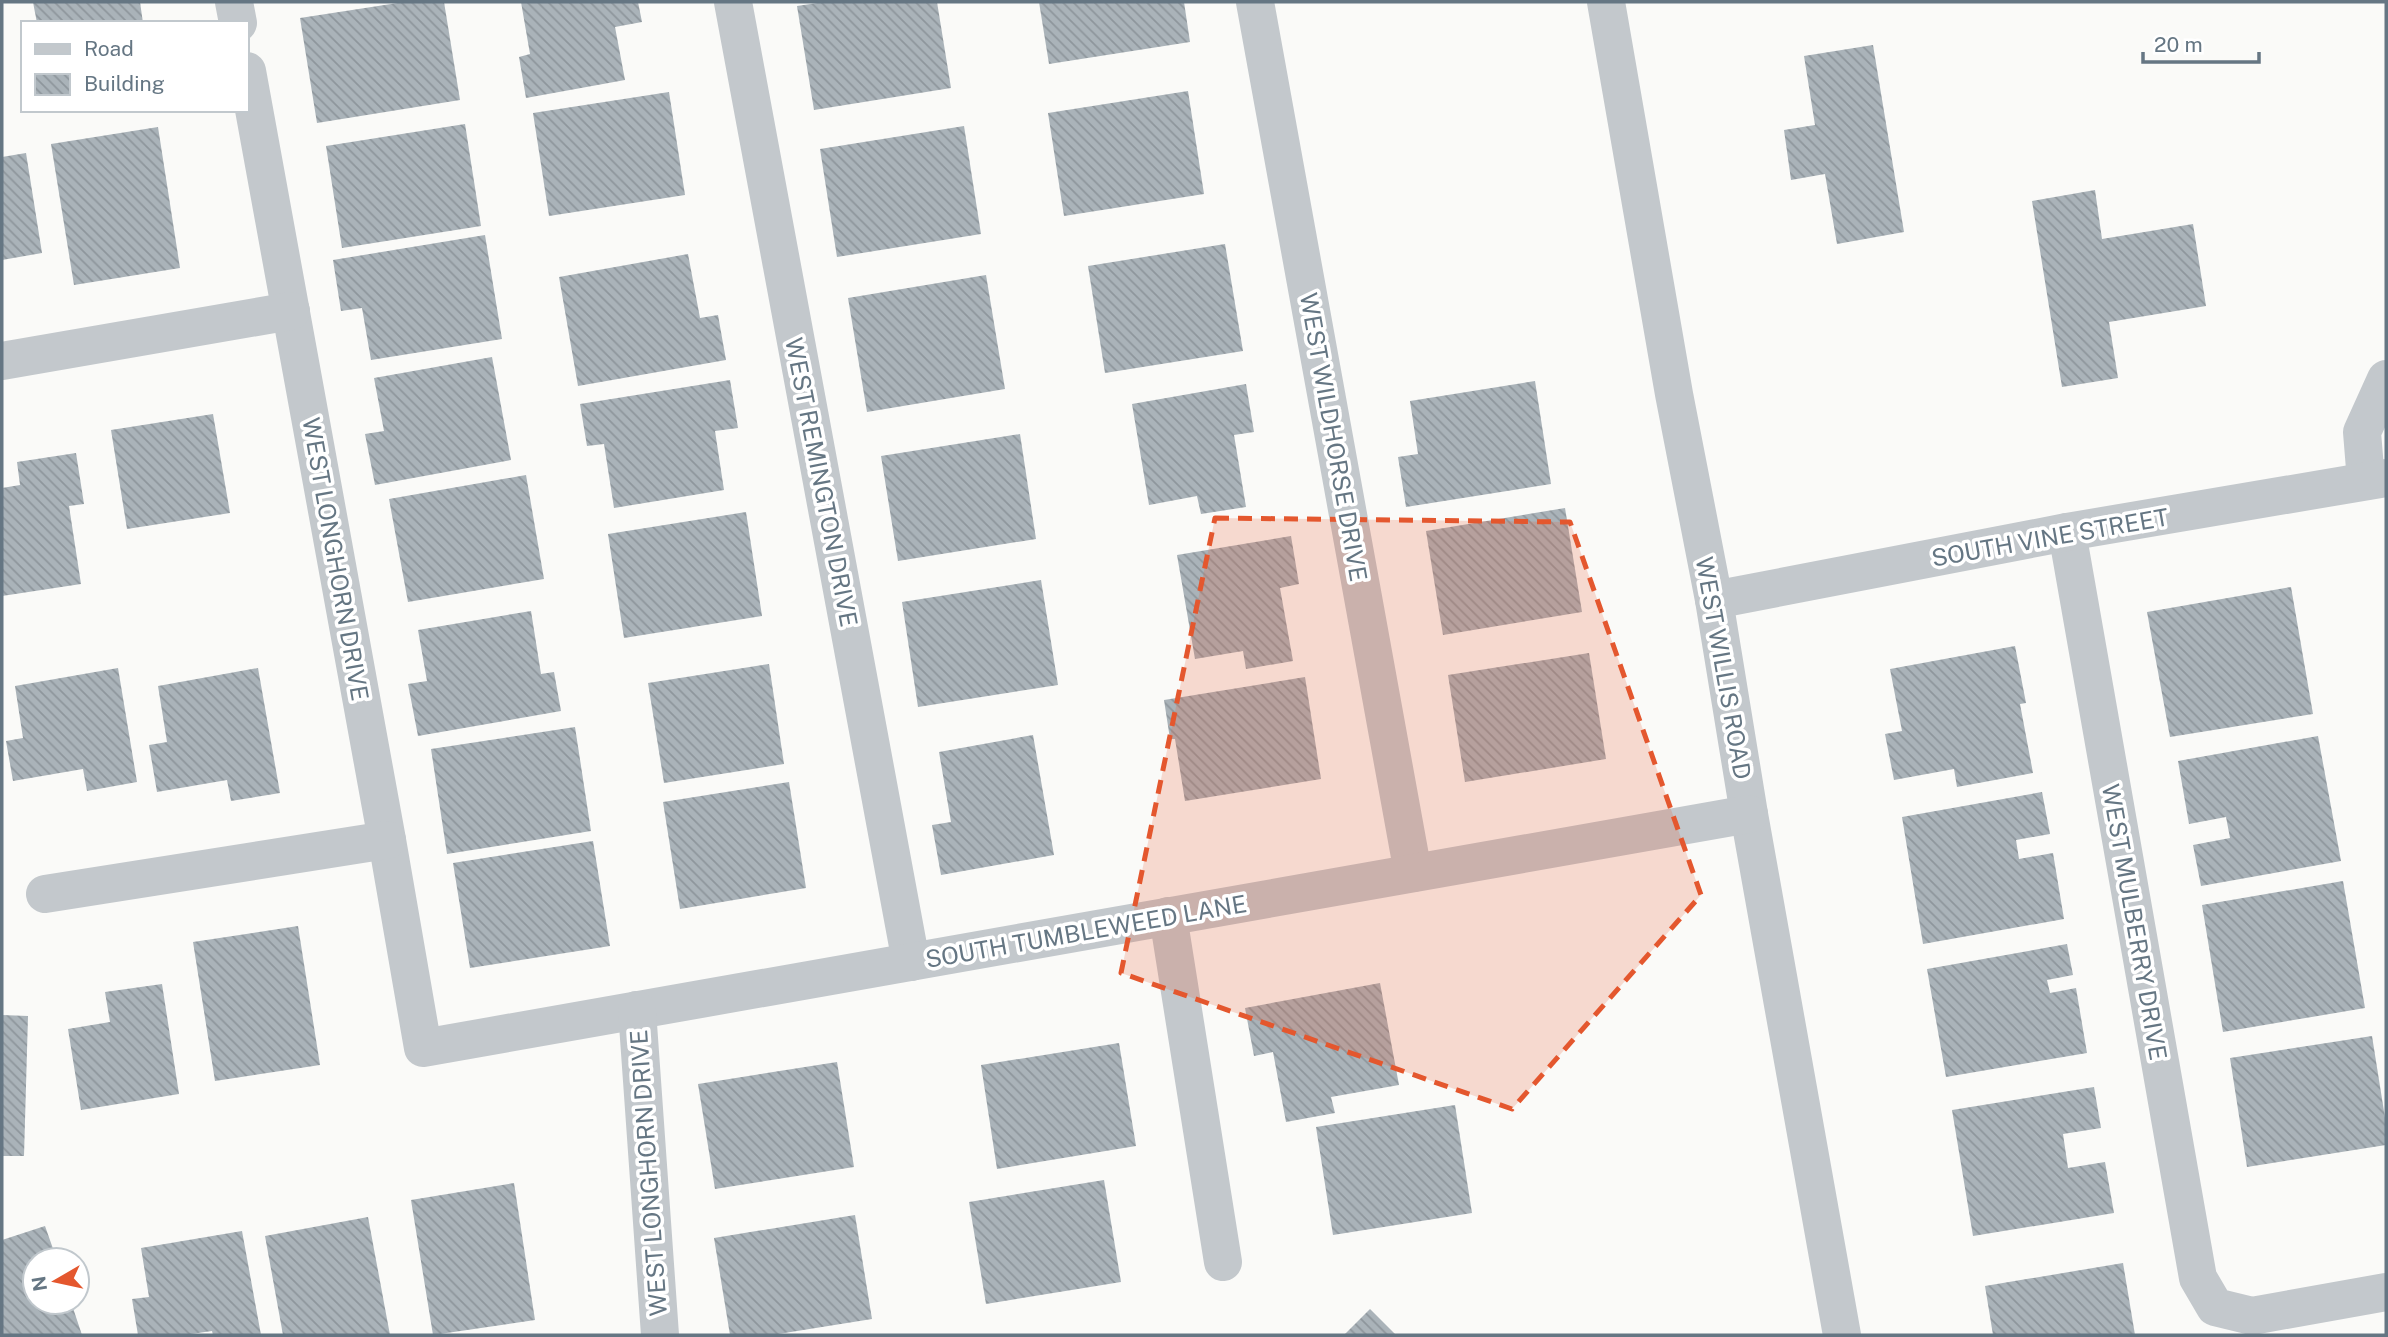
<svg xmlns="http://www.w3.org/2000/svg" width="2388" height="1337" viewBox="0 0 2388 1337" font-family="'Public Sans',sans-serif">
<defs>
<pattern id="building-back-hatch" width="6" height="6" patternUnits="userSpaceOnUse" patternTransform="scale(1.75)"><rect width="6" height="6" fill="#aab3b9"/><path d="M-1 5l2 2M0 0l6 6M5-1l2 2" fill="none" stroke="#8e969c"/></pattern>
</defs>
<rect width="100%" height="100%" fill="#fafaf8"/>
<g fill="url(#building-back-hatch)">
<path d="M33 2H140L143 23H37Z"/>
<path d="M404 2H444L460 100 317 123 300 18Z"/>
<path d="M521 2H638L642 22 615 27 625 80 526 98 519 57 530 54Z"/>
<path d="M824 2H937L951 88 814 110 797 6Z"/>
<path d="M1039 2H1184L1190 42 1049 64Z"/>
<path d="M1873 45 1904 232 1837 244 1825 174 1791 180 1784 130 1815 125 1804 56Z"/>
<path d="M1188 91 1204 194 1064 216 1048 113Z"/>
<path d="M669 92 685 195 549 216 533 113Z"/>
<path d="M465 124 481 226 342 248 326 146Z"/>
<path d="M964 126 981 234 837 257 820 149Z"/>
<path d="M158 127 180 268 74 285 51 144Z"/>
<path d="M26 153 42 253 2 260V157Z"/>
<path d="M2095 190 2102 239 2193 224 2206 306 2109 322 2118 378 2062 387 2032 201Z"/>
<path d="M485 235 502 339 371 360 362 308 341 311 333 260Z"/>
<path d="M1225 244 1243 351 1105 373 1088 266Z"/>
<path d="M688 254 700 318 718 315 726 360 578 386 559 277Z"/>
<path d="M986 275 1005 389 867 412 848 298Z"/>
<path d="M492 357 511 460 375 485 365 434 384 431 374 378Z"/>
<path d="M730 380 738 428 715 431 724 490 614 508 604 444 587 446 580 404Z"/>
<path d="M1535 381 1551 484 1406 507 1398 457 1418 454 1410 401Z"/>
<path d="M1246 384 1254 432 1234 435 1246 507 1201 514 1197 496 1149 505 1132 404Z"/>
<path d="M213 414 230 513 127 529 111 430Z"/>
<path d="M1020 434 1036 539 898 561 881 456Z"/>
<path d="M76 453 84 504 69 506 81 584 2 596V488L20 485 17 462Z"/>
<path d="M526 475 544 579 408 602 389 499Z"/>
<path d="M1565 508 1582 612 1443 635 1426 531Z"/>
<path d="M746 512 762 616 624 638 608 534Z"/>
<path d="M1291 536 1299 584 1280 588 1293 661 1246 669 1243 651 1195 659 1177 555Z"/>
<path d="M1041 580 1058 685 918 707 902 602Z"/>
<path d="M2291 587 2313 714 2170 737 2147 612Z"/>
<path d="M531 611 541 674 554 672 561 711 418 736 408 684 427 681 418 630Z"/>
<path d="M2015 646 2026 703 2020 704 2033 773 1957 787 1954 769 1894 780 1885 734 1902 731 1890 669Z"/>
<path d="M1589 653 1606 759 1465 782 1448 675Z"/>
<path d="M769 664 784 764 664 783 648 683Z"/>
<path d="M118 668 137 782 87 791 83 769 13 781 6 741 23 738 15 686Z"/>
<path d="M258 668 280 793 231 801 227 780 157 792 149 745 167 742 158 686Z"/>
<path d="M1305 677 1321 779 1185 801 1175 739H1170L1164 700Z"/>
<path d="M575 727 591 831 447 854 431 749Z"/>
<path d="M1033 735 1054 855 941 875 932 825 951 822 939 752Z"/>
<path d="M2318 736 2341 861 2201 886 2193 845 2230 838 2226 817 2189 824 2178 761Z"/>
<path d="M789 782 806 888 680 909 663 802Z"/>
<path d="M2042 792 2050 834 2016 840 2019 859 2053 853 2064 919 1923 944 1902 817Z"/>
<path d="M593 841 610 946 470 968 453 863Z"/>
<path d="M2343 881 2365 1008 2223 1032 2202 905Z"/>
<path d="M298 926 320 1065 215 1081 193 942Z"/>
<path d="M2067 944 2073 975 2047 980 2050 993 2076 988 2087 1053 1946 1077 1927 969Z"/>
<path d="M1380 983 1399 1085 1331 1097 1335 1113 1286 1122 1273 1052 1254 1056 1245 1008Z"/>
<path d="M162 984 179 1094 81 1110 68 1029 110 1022 105 992Z"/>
<path d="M2 1015 28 1016 24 1156H2Z"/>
<path d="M2372 1036 2386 1124V1145L2247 1167 2230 1058Z"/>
<path d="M1119 1043 1136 1146 997 1169 981 1065Z"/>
<path d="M837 1062 854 1167 715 1189 698 1084Z"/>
<path d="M2094 1087 2101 1128 2063 1134 2068 1168 2105 1162 2114 1213 1973 1236 1952 1110Z"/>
<path d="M1455 1105 1472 1213 1333 1235 1316 1127Z"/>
<path d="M1104 1180 1121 1282 986 1304 969 1202Z"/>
<path d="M514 1183 535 1320 433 1335 411 1200Z"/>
<path d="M855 1215 872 1319 772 1335H730L714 1238Z"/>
<path d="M368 1217 390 1335H283L265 1236Z"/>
<path d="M45 1226 57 1260H35V1302H71L82 1335H2V1240Z"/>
<path d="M242 1231 261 1335H213L212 1331 184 1335H138L132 1299 149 1297 141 1248Z"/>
<path d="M2123 1263 2135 1335H1993L1985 1286Z"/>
<path d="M1370 1309 1396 1335H1344Z"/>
</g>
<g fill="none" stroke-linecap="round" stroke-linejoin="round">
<g stroke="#c3c8cc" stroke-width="38">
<path d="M234 2 238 23"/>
<path d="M733 2 911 962"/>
<path d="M1255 2 1413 873"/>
<path d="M1606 2 1674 394 1714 600 1749 814 1842 1335"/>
<path d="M247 71 387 840 423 1048 1749 814"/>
<path d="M2 361 291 311"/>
<path d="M2366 481 2362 432 2386 379"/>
<path d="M2067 532 2198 1278 2215 1307 2252 1316 2386 1292"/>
<path d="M1714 600 2067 532 2386 478"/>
<path d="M45 894 387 840"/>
<path d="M1168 916 1223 1262"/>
<path d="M637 1010 660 1335"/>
</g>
</g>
<path fill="#e4572e" fill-opacity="0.2" stroke="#e4572e" stroke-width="5" stroke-dasharray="14 9" stroke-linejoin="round" d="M1215 518 1570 522 1701 895 1512 1109 1121 973Z"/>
<g text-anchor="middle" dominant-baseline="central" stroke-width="7" stroke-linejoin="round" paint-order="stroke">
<g font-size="24" fill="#657683" stroke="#fff">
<text transform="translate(1334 437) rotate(80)">WEST WILDHORSE DRIVE</text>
<text transform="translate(822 482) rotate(79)">WEST REMINGTON DRIVE</text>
<text transform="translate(2050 537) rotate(-10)">SOUTH VINE STREET</text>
<text transform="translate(336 559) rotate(80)">WEST LONGHORN DRIVE</text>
<text transform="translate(1724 668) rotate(80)">WEST WILLIS ROAD</text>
<text transform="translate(2135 922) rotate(80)">WEST MULBERRY DRIVE</text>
<text transform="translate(1086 931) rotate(-10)">SOUTH TUMBLEWEED LANE</text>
<text transform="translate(648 1173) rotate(-94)">WEST LONGHORN DRIVE</text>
</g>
</g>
<rect width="2388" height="1337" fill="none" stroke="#657683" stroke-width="7"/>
<rect x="21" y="21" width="228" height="91" fill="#ffffff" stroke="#c1c8cd" stroke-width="2"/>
<rect x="35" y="44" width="35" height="10" fill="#c3c8cc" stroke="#c1c8cd" stroke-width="2"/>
<text x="84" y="56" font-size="21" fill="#657683">Road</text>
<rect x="35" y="74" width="35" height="21" fill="url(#building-back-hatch)" stroke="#c1c8cd" stroke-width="2"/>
<text x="84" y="91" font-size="21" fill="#657683">Building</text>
<g transform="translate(56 1281) rotate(261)"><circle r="33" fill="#ffffff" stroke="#c1c8cd" stroke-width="2"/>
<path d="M0-5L12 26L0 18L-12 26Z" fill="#e4572e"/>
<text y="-10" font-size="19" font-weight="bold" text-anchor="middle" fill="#657683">N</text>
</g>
<path d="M2143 52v10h116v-10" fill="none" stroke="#657683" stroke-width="3.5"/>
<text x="2154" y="52" font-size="21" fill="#657683" stroke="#ffffff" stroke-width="5" paint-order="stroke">20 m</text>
</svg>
